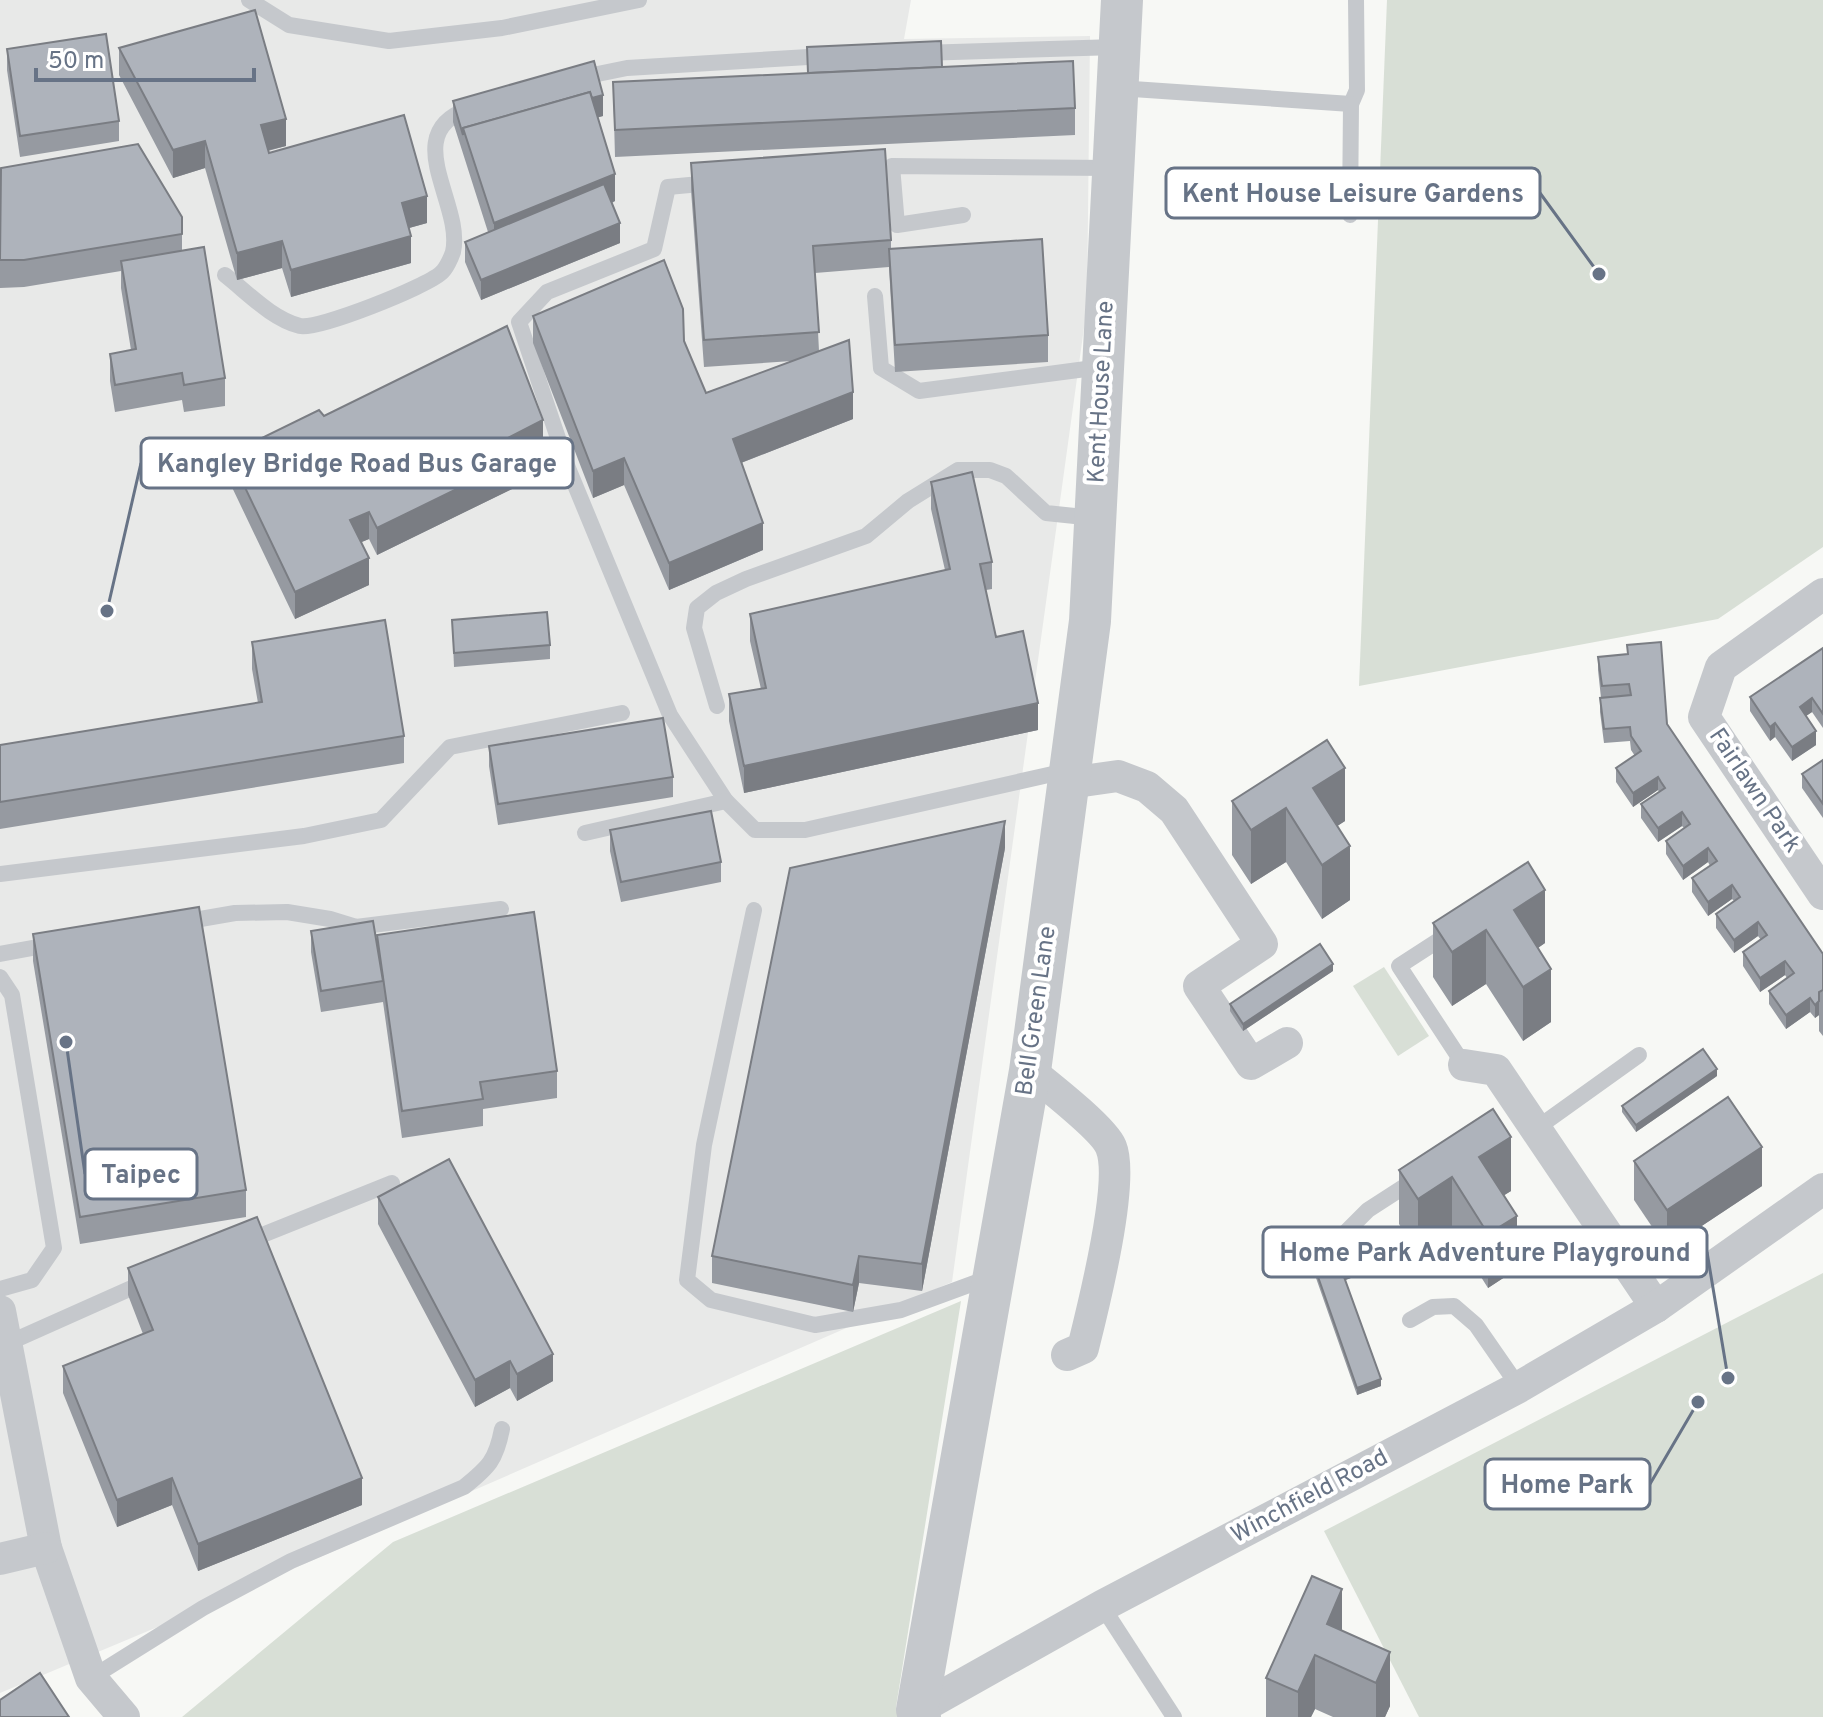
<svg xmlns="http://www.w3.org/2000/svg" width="1823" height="1717" viewBox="0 0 1823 1717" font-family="Overpass,sans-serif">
<rect width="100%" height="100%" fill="#f7f8f5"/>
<path fill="#e8e9e8" d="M0 0H911L904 39 1090 36 1087 306 952 1282 203 1608 0 1693Z"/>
<g fill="#d8dfd6">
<path d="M1387 0H1823V547L1718 619 1359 686Z"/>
<path d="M1384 967 1429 1036 1398 1056 1353 986Z"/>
<path d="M1823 1273V1717H1419L1324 1531Z"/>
<path d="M961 1301 896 1707 900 1717H182L393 1542Z"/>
</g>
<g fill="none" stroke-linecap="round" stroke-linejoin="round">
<g stroke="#c5c8cc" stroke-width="16">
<path d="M249 0 289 25 389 41 502 28 639 0"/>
<path d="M921 53 1117 47"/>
<path d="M578 78 627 68 825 56"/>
<path d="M1118 88 1351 104 1357 90 1356 0"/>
<path d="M711 183 668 187 654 249 547 292 519 322 568 468 670 715 726 801 755 830H805L1066 771"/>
<path d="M963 215 897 225 892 166 1111 168"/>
<path d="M1350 215 1351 104"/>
<path d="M225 275C248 293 272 319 300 326 318 330 426 287 441 273 446 269 451 258 453 252 464 203 396 132 471 108"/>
<path d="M875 296 881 368 919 391 1101 367"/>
<path d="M717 706 694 628 697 608 716 593 746 579 866 536 908 501 958 470H990L1006 476 1046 513 1094 518"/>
<path d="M585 833 726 801"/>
<path d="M0 874 304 836 381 820 450 747 622 713"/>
<path d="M754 910 704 1145 687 1280 711 1300 815 1325 901 1310 988 1278"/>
<path d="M183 922 235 913 287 912 330 919 356 927 501 909"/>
<path d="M1450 933 1399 966 1464 1065"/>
<path d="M0 954 54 944"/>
<path d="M0 977 12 995 54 1248 32 1280 0 1289"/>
<path d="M1537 1128 1639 1055"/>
<path d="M1339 1239 1368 1210 1416 1179"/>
<path d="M245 1242 392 1183"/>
<path d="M1410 1320 1433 1307 1454 1306 1476 1325 1519 1387"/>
<path d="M6 1344 145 1282"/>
<path d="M1102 1606 1174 1717"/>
<path d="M91 1678 203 1608 291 1561 464 1487C489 1467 496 1460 502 1429"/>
</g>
<g stroke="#c5c8cc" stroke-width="32">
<path d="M1823 594 1721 667 1704 717 1823 894"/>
<path d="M1069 783 1118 776 1147 787 1174 810 1262 944 1199 986 1251 1064 1287 1043"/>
<path d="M1464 1065 1496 1070 1656 1307"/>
<path d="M1030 1071C1046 1084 1104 1129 1111 1147 1125 1181 1093 1308 1083 1348L1067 1355"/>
<path d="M0 1311 46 1548 91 1678 124 1717"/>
<path d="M0 1559 46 1548"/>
<path d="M917 1710 1102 1606 1519 1387 1656 1307 1823 1189"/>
</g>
<path stroke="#c5c8cc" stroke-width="42" d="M920 1717 917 1710 1030 1071 1090 621 1122 0"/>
</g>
<g fill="#969aa1">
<path d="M807 47 942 67 1075 108V135L615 157 613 82 807 73Z"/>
<path d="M119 48 286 146 268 151 269 153 427 223 409 228 411 263 291 297 282 268 237 280 205 168 173 178 119 75Z"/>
<path d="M7 49 119 121V141L20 157 7 70Z"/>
<path d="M453 101 603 116 598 117 615 201 612 203 620 243 481 300 465 262V242L488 232 453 122Z"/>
<path d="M691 163 891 240V249L1048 335V362L895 372 889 267 815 273 819 351 853 419 741 463 763 550 669 590 624 485 593 498 533 343V316L684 341 706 393 792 361 704 367 691 190Z"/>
<path d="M0 171 182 217V250L225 378V406L184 412 182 400 115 412 110 381V354L131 350 121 288V271L24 287 0 288Z"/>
<path d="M324 416 543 447 516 461V487L377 555 369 539 361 542 369 585 295 619 229 481V454Z"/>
<path d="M931 482 992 562V589L986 590 996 637 1038 730 744 793 729 721V694L761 689 750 641V614L945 570 931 509Z"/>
<path d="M452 620 550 645V659L454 667Z"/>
<path d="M252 642 404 736V763L0 829V745L258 703 252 669Z"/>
<path d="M1627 645 1667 724 1823 954V1036L1819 1031V1015L1815 1018 1810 1012 1786 1029 1769 1004V991L1787 978 1785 975 1760 992 1743 966V952L1761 940 1758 936 1734 953 1716 928V914L1734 901 1732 899 1708 916 1692 892V878L1710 866 1708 862 1683 880 1666 854V841L1684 828 1682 826 1658 842 1641 818V804L1659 792 1658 790 1633 807 1616 782V768L1635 756 1631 750 1630 741 1604 743 1600 712V698H1601L1598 670V657L1627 654Z"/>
<path d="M1823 648V728L1812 712 1806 716 1816 745 1792 761 1775 737 1770 741 1750 711V697Z"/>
<path d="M1327 740 1345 821 1337 826 1350 900 1322 919 1286 862 1251 884 1232 855V801Z"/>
<path d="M489 746 673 777V797L498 825 489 766Z"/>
<path d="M1823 760V818L1802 788V774Z"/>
<path d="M610 830 721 862V882L621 902 610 851Z"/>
<path d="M1005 848 922 1291 859 1283 853 1312 712 1283V1256Z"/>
<path d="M1545 890V943L1538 948 1551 1022 1523 1041 1486 984 1452 1006 1433 977V923Z"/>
<path d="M311 931 377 946V935L557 1071V1098L483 1109V1126L402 1138 383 1002 321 1012 311 952Z"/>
<path d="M33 934 246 1190V1217L80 1244 33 961Z"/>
<path d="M1333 971 1243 1031 1230 1011V1004Z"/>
<path d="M1717 1076 1636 1132 1622 1112V1106Z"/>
<path d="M1493 1109 1511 1191 1504 1195 1517 1269 1488 1288 1452 1231 1418 1253 1399 1224V1170Z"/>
<path d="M1634 1161 1762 1186 1667 1249 1634 1200Z"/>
<path d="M378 1197 553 1381 517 1401 510 1388 475 1407 378 1224Z"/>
<path d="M1380 1267 1345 1280 1381 1386 1357 1395 1316 1278V1271Z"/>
<path d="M128 1268 362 1505 198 1571 172 1505 117 1527 63 1393V1366L143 1334 128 1295Z"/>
<path d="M1342 1631 1390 1652V1706L1385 1717H1333L1315 1709 1311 1717H1266V1678Z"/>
</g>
<g fill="#7a7d83">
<path d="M603 95V116L471 153 465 134Z"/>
<path d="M286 119V146L261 152V125Z"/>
<path d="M205 141V168L173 178V150Z"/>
<path d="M615 174V201L494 250V223Z"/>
<path d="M427 196V223L402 230V203Z"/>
<path d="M620 223V243L481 300V280Z"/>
<path d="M411 236V263L291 297V270Z"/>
<path d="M282 241V268L237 280V253Z"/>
<path d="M853 392V419L733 466V439Z"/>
<path d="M543 420V447L516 461V487L377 555V528L506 439Z"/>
<path d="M624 458V485L593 498V471Z"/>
<path d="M369 512V539L350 547V520Z"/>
<path d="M763 523V550L669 590V563Z"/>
<path d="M369 558V585L295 619V592Z"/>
<path d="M1812 698V712L1800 720V707Z"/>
<path d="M1038 703V730L744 793V766Z"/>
<path d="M1775 723V737L1770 741V727Z"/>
<path d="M1816 731V745L1792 761V747Z"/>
<path d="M1345 768V821L1313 842V788Z"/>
<path d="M1658 777V790L1633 807V793Z"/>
<path d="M1286 808V862L1251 884V830Z"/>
<path d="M1682 812V826L1658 842V828Z"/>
<path d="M1005 821V848L922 1291V1264Z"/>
<path d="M1350 846V900L1322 919V865Z"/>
<path d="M1708 848V862L1683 880V866Z"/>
<path d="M1732 885V899L1708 916V902Z"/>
<path d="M1545 890V943L1514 964V910Z"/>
<path d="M1758 922V936L1734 953V940Z"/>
<path d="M1486 930V984L1452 1006V952Z"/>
<path d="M1785 961V975L1760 992V978Z"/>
<path d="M1333 964V971L1243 1031V1024Z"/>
<path d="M1551 969V1022L1523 1041V987Z"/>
<path d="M1810 998V1012L1786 1029V1015Z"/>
<path d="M1819 1001V1015L1815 1018V1005Z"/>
<path d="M1717 1069V1076L1636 1132V1125Z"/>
<path d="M1511 1137V1191L1479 1211V1157Z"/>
<path d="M1762 1147V1186L1667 1249V1210Z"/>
<path d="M1452 1177V1231L1418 1253V1199Z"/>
<path d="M1517 1216V1269L1488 1288V1234Z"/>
<path d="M859 1256V1283L853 1312V1285Z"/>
<path d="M1380 1260V1267L1343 1281V1274Z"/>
<path d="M553 1354V1381L517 1401V1374Z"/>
<path d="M510 1361V1388L475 1407V1380Z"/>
<path d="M1381 1379V1386L1357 1395V1388Z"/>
<path d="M172 1478V1505L117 1527V1500Z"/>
<path d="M362 1478V1505L198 1571V1544Z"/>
<path d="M1342 1589V1643L1327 1624Z"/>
<path d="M1390 1652V1706L1385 1717H1376V1683Z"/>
<path d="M1315 1655V1709L1311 1717H1298V1692Z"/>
</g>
<g fill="#aeb3bb" stroke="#7a7d83" stroke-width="2">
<path d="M255 10 286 119 261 125 269 153 404 115 427 196 402 203 411 236 291 270 282 241 237 253 205 141 173 150 119 48Z"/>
<path d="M106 34 119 121 20 136 7 49Z"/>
<path d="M941 41 942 67 808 73 807 47Z"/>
<path d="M594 61 603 95 592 98 590 92 463 128V135L453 101Z"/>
<path d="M1073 61 1075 108 615 130 613 82Z"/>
<path d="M590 92 615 174 494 223 463 128Z"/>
<path d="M138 144 182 217V234L24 260H0L1 168Z"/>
<path d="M885 149 891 240 813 246 819 332 704 340 691 163Z"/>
<path d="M604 184 620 223 481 280 465 242Z"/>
<path d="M1042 239 1048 335 895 345 889 249Z"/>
<path d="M204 247 225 378 184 385 182 373 115 385 110 354 136 349 121 261Z"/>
<path d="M664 260 683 309 684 341 706 393 849 340 853 392 733 439 763 523 669 563 624 458 593 471 533 316Z"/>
<path d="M507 326 543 420 506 439 516 460 377 528 369 512 350 520 369 558 295 592 229 454 319 410 324 416Z"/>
<path d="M972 472 992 562 980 564 996 637 1023 631 1038 703 744 766 729 694 766 688 750 614 950 569 931 482Z"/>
<path d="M547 612 550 645 454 653 452 620Z"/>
<path d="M385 620 404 736 0 802V745L262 702 252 642Z"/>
<path d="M1661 642 1667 724 1823 954V990L1819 992V1001L1815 1005 1810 998 1786 1015 1769 991 1794 973 1785 961 1760 978 1743 952 1767 935 1758 922 1734 940 1716 914 1740 897 1732 885 1708 902 1692 878 1717 861 1708 848 1683 866 1666 841 1690 824 1682 812 1658 828 1641 804 1665 788 1661 782 1658 777 1633 793 1616 768 1641 751 1631 736 1630 727 1604 729 1600 698 1631 695 1629 684 1602 686 1598 657 1628 654 1627 645Z"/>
<path d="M1823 648V714L1812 698 1800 707 1816 731 1792 747 1775 723 1770 727 1750 697Z"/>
<path d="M663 718 673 777 498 804 489 746Z"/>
<path d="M1327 740 1345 768 1313 788 1350 846 1322 865 1286 808 1251 830 1232 801Z"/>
<path d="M1823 760V804L1802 774Z"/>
<path d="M711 811 721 862 621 882 610 830Z"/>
<path d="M1005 821 922 1264 859 1256 853 1285 712 1256 790 868Z"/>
<path d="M1528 862 1545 890 1514 910 1551 969 1523 987 1486 930 1452 952 1433 923Z"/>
<path d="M199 907 246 1190 80 1217 33 934Z"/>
<path d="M534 912 557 1071 480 1082 483 1099 402 1111 377 935Z"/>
<path d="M373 921 383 981 321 991 311 931Z"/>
<path d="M1320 944 1333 964 1243 1024 1230 1004Z"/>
<path d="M1703 1049 1717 1069 1636 1125 1622 1106Z"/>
<path d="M1728 1097 1762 1147 1667 1210 1634 1161Z"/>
<path d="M1493 1109 1511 1137 1479 1157 1517 1216 1488 1234 1452 1177 1418 1199 1399 1170Z"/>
<path d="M449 1159 553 1354 517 1374 510 1361 475 1380 378 1197Z"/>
<path d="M257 1217 362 1478 198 1544 172 1478 117 1500 63 1366 153 1330 128 1268Z"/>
<path d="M1376 1249 1380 1260 1343 1274 1381 1379 1357 1388 1316 1271Z"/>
<path d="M1312 1576 1342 1589 1327 1624 1390 1652 1376 1683 1315 1655 1298 1692 1266 1678Z"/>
<path d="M40 1673 69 1717H0V1700Z"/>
</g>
<g text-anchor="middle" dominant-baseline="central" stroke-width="8" stroke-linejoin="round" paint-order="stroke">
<g font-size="24" fill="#677386" stroke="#fff">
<text transform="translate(1102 392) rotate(-87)">Kent House Lane</text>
<text transform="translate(1754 791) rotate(56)">Fairlawn Park</text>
<text transform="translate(1037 1011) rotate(-82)">Bell Green Lane</text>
<text transform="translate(1310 1497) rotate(-28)">Winchfield Road</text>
</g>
</g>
<path fill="none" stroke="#677386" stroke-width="3" d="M1599 274L1540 193M107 611L141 463M66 1042L85 1174M1728 1378L1707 1252M1698 1402L1650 1484"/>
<g fill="#677386" stroke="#fff" stroke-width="3">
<circle cx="1599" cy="274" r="8"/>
<circle cx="107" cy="611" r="8"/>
<circle cx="66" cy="1042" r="8"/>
<circle cx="1728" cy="1378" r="8"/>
<circle cx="1698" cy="1402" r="8"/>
</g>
<g fill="#fff" stroke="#677386" stroke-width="3">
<rect x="1166" y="168" width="374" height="50" rx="8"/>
<rect x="141" y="438" width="432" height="50" rx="8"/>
<rect x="85" y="1149" width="112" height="50" rx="8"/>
<rect x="1263" y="1227" width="444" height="50" rx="8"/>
<rect x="1485" y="1459" width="165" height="50" rx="8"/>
</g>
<g font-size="26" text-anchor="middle" font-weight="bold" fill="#677386">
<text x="1353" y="202">Kent House Leisure Gardens</text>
<text x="357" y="472">Kangley Bridge Road Bus Garage</text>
<text x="141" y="1183">Taipec</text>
<text x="1485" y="1261">Home Park Adventure Playground</text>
<text x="1567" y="1493">Home Park</text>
</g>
<path d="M36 68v12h218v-12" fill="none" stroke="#677386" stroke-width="4"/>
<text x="48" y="68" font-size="24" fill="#677386" stroke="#ffffff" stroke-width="6" paint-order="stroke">50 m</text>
</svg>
